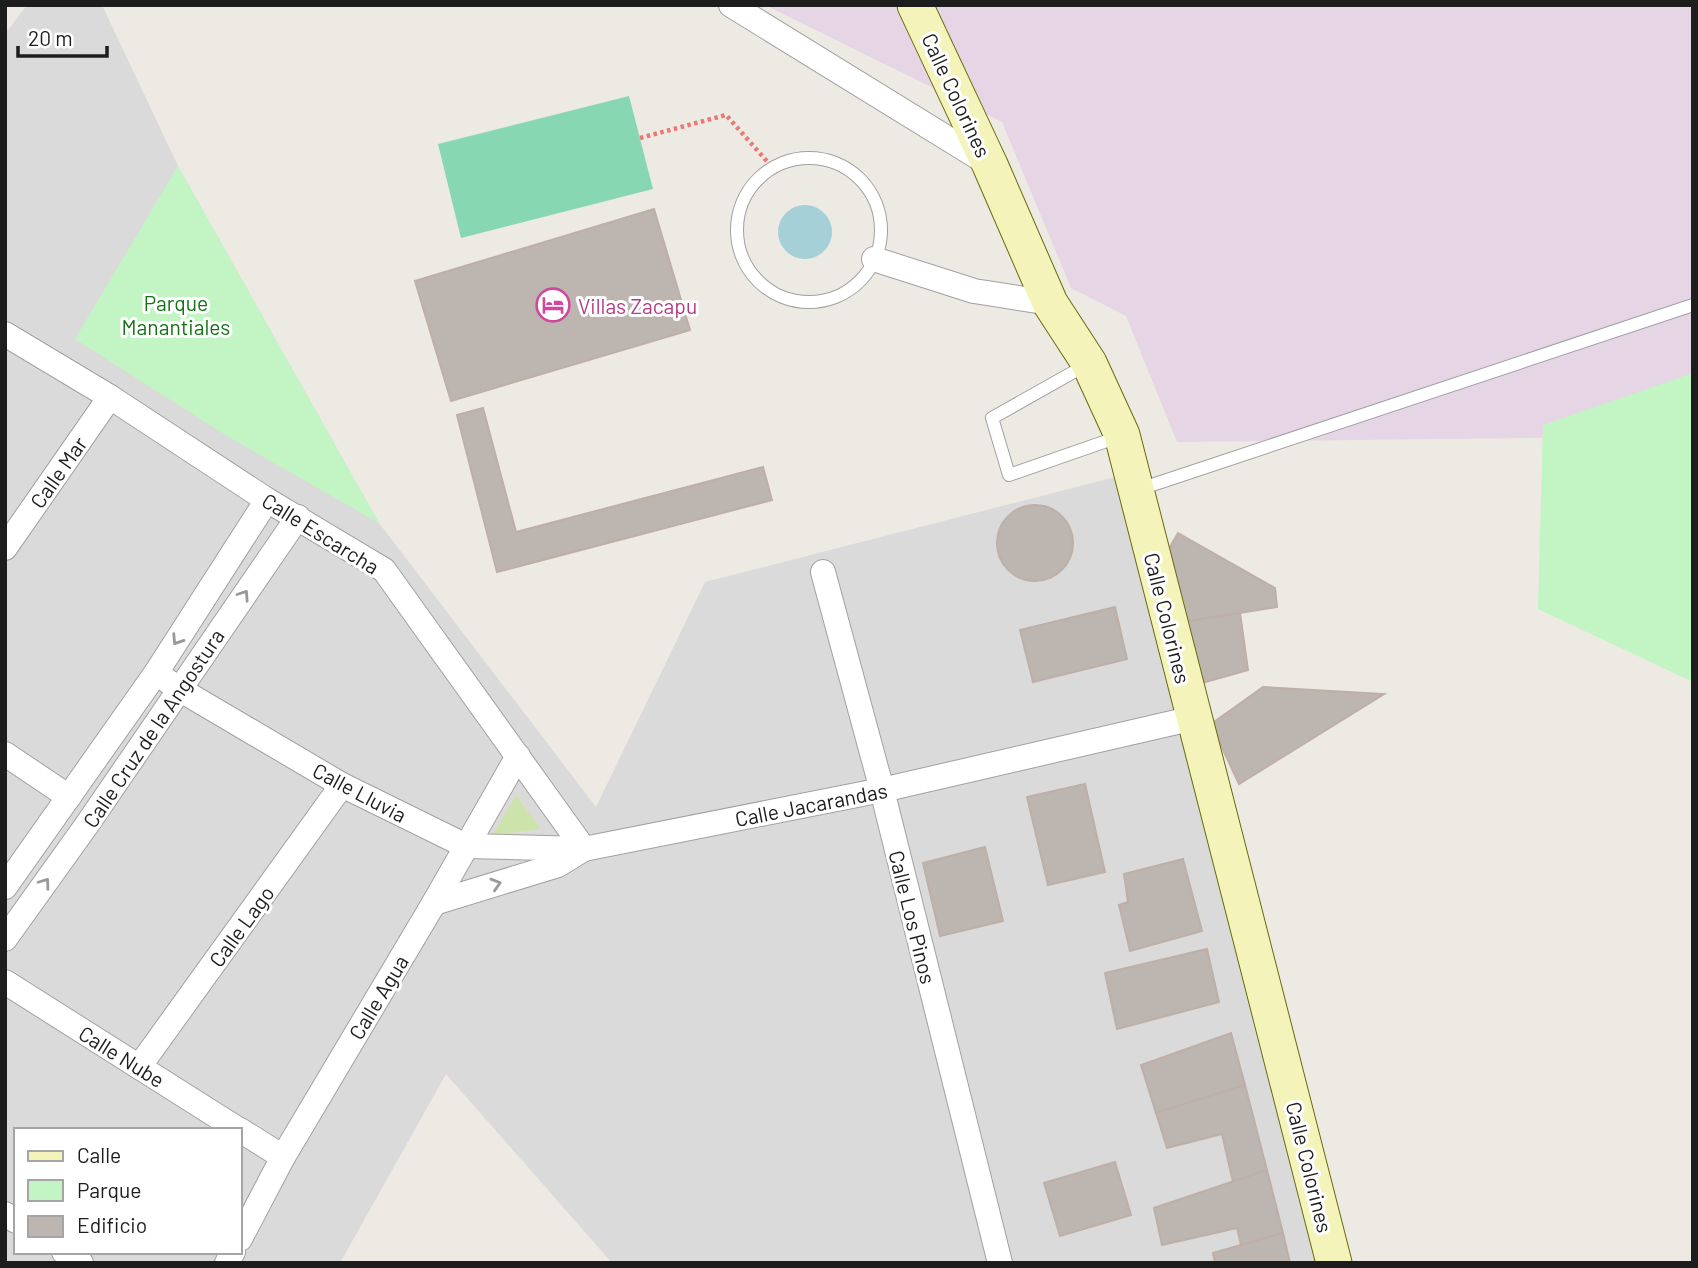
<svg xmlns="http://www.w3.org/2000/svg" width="1698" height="1268" viewBox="0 0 1698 1268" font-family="Barlow,sans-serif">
<rect width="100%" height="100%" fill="#ede9e3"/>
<path fill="#dbdada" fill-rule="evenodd" d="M27 5H102L178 166 379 523 596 807 705 582 1131 473 1334 1263H612L446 1074 340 1263H5V34ZM16 1130H240V1252H16Z"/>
<path fill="#e6d5e4" d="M765 5H1693V436L1177 442 1126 316 1071 288 1002 122Z"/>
<path fill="#cce4ac" d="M516 795 541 829 492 836Z"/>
<g fill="#c2f5c3">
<path d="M178 166 379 523 227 436 75 339Z"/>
<path d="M1693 373V682L1538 609 1543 425Z"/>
</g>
<path fill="#86d7b2" d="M629 96 653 189 461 238 438 144Z"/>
<circle fill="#a6d0d8" cx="805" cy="232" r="27"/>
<g fill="#bdb5b0" stroke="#beafa7" stroke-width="2">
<path d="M654 209 690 330 451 401 415 281Z"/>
<path d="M483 408 516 532 763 467 772 500 497 572 457 415Z"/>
<circle cx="1035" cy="543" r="38"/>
<path d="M1178 533 1275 588 1277 607 1183 622 1166 554Z"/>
<path d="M1115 607 1127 659 1033 682 1020 630Z"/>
<path d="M1240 613 1248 670 1202 683 1183 622Z"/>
<path d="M1263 687 1384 694 1239 784 1211 724Z"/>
<path d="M1085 784 1105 872 1048 885 1027 797Z"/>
<path d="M985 847 1003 921 940 936 923 863Z"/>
<path d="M1183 859 1202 931 1130 951 1119 905 1128 902 1124 874Z"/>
<path d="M1207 949 1219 1002 1117 1029 1105 973Z"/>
<path d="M1231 1033 1245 1085 1156 1113 1141 1065Z"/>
<path d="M1245 1085 1267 1170 1233 1182 1222 1134 1167 1148 1156 1113Z"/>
<path d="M1115 1162 1131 1215 1060 1236 1044 1183Z"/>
<path d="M1267 1170 1283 1233 1241 1245 1237 1228 1162 1245 1154 1208Z"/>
<path d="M1283 1233 1290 1263H1215L1213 1253Z"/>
</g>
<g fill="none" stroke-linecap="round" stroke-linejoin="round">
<defs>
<g id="lane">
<circle cx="809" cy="230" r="72"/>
<path d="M1086 365 992 418 1009 475 1121 436"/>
<path d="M1140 489 1693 305"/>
</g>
<g id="street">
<path d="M731 5 989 164"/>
<path d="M874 259 974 291 1050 303"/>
<path d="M5 334 110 397 267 500 384 570 584 849"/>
<path d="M5 548 110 397"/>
<path d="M823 572 882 790 1000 1263"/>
<path d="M156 673 179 689 342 785 466 846 584 849"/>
<path d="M5 754 69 797"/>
<path d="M5 887 156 673 267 500"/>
<path d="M434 903 558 865 584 849 882 790 1194 718"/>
<path d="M5 939 86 826 298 517"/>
<path d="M5 982 239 1130"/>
<path d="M139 1067 342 785"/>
<path d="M240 1130 283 1157"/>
<path d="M5 1214 16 1221"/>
<path d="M240 1239 283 1157 434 903 518 756"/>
<path d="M64 1252 81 1263"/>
<path d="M227 1263 233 1252"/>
</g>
<path id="secondary" d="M915 5 990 165 1050 303 1089 363 1122 435 1334 1263"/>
</defs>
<use href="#lane" stroke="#a1a1a1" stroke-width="14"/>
<use href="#street" stroke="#a1a1a1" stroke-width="26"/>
<use href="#secondary" stroke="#686b0d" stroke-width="37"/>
<path stroke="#ef7672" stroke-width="4.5" stroke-dasharray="3.5 3.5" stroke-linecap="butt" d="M640 138 726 115 773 168"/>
<use href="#lane" stroke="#fff" stroke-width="12"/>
<use href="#street" stroke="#fff" stroke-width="24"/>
<use href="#secondary" stroke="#f4f3ba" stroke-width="35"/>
</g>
<defs><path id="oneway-chevron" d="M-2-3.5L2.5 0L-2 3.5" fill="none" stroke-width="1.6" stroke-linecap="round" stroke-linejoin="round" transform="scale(1.75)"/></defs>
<g stroke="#999">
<use href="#oneway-chevron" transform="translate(244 595) rotate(-56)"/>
<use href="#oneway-chevron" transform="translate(177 640) rotate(123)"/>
<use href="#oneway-chevron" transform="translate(45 883) rotate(-54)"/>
<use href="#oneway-chevron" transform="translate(496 884) rotate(-17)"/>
</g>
<defs>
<symbol id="hotel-ring" viewBox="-11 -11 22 22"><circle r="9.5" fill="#fff" stroke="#d1479c" stroke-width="1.5"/><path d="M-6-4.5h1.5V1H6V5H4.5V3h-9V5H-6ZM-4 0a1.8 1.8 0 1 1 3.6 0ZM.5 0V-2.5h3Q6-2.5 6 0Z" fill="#d1479c"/></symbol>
</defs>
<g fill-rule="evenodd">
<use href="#hotel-ring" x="534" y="286" width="38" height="38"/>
</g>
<g text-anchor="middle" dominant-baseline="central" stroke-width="6" stroke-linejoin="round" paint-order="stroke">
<g font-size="21" fill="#1d1d1d" stroke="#fff">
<text transform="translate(957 95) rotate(65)">Calle Colorines</text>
<text transform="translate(58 472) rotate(-55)">Calle Mar</text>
<text transform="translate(321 533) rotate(32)">Calle Escarcha</text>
<text transform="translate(1168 618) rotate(76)">Calle Colorines</text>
<text transform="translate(153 728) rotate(-56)">Calle Cruz de la Angostura</text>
<text transform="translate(360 792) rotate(28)">Calle Lluvia</text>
<text transform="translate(811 804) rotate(-11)">Calle Jacarandas</text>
<text transform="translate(913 917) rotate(76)">Calle Los Pinos</text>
<text transform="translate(241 926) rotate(-54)">Calle Lago</text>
<text transform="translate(378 997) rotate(-59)">Calle Agua</text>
<text transform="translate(122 1056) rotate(32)">Calle Nube</text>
<text transform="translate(1310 1167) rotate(76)">Calle Colorines</text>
</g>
<g font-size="21" fill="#137214" stroke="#fff">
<text x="176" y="302">Parque<tspan x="176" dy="24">Manantiales</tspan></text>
</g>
<g font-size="21" fill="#b23c85" stroke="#fff" text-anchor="start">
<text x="578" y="305">Villas Zacapu</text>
</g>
</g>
<rect width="1698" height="1268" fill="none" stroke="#1d1d1d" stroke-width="14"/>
<rect x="14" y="1128" width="228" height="126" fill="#ffffff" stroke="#a5a5a5" stroke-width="2"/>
<rect x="28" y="1151" width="35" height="10" fill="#f4f3ba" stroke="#a5a5a5" stroke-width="2"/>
<text x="77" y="1163" font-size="21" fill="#1d1d1d">Calle</text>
<rect x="28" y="1180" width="35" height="21" fill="#c2f5c3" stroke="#a5a5a5" stroke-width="2"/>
<text x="77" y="1198" font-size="21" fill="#1d1d1d">Parque</text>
<rect x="28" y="1216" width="35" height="21" fill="#bdb5b0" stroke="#a5a5a5" stroke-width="2"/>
<text x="77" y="1233" font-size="21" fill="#1d1d1d">Edificio</text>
<path d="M18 46v10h89v-10" fill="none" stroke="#1d1d1d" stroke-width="3.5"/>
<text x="28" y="46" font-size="21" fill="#1d1d1d" stroke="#ffffff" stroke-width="5" paint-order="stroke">20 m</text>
</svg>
